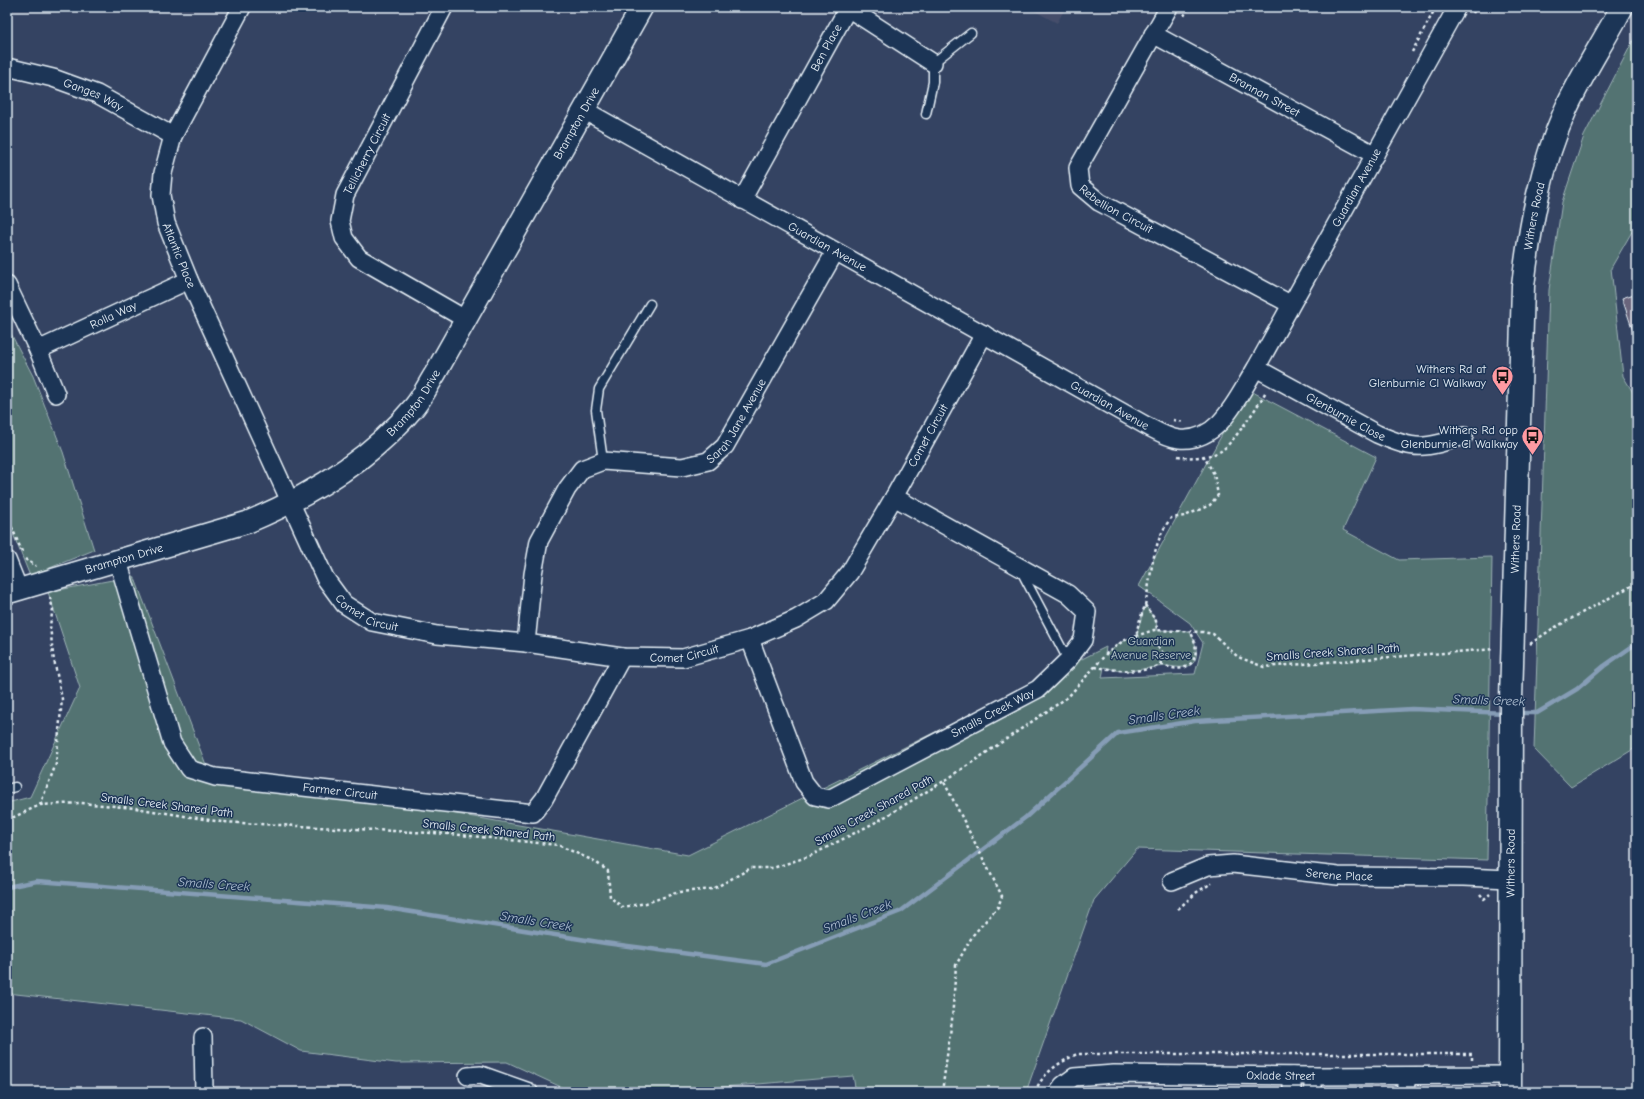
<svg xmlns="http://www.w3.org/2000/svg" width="1644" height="1099" viewBox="0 0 1644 1099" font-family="'Comic Neue',sans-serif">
<rect width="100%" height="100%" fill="#344362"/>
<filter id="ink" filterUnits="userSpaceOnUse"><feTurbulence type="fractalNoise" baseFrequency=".025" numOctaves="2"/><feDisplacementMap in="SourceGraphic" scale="8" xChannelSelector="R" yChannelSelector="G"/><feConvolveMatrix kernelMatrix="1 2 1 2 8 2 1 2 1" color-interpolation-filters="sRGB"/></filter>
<g filter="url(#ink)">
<path fill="#444d6a" d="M1027 7H1066L1057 23Z"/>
<g fill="#527372" stroke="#9db2b5">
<path d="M1637 33V223L1611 268 1623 376 1637 399V747L1571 787 1534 749 1549 290 1562 202 1584 136Z"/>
<path d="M7 326 33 376 63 452 94 550 30 576 7 519Z"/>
<path d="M1247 389 1376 457 1343 530 1399 560 1492 557 1487 860 1137 849 1094 900 1026 1092H856L853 1076 663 1092H572L507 1062 396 1063 301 1051 241 1019 7 993V803L30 797 80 688 48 592 134 576 208 770 688 855 1106 647 1105 655 1123 641 1136 636 1145 605 1156 621 1157 630 1189 631C1196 641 1203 664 1185 667 1178 668 1172 666 1166 666 1151 667 1137 671 1122 671 1116 671 1110 668 1104 667L1102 678 1195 674 1203 643 1190 623 1139 586Z"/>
</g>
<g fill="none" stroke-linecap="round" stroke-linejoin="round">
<g stroke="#869db6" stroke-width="4.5">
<path d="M1517 713H1537L1577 689 1604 666 1637 643"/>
<path d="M7 887 37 881 387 908 605 943 766 964 901 911 1026 817 1118 733 1195 721 1412 709 1506 713"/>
</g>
</g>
<path fill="#6b657b" stroke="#e8f1f8" d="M1637 293V337H1635L1622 298Z"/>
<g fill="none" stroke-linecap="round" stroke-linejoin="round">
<defs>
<g id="service">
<path d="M926 114 933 82V63L971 33"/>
<path d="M603 461 596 410 599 389 650 304"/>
<path d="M1021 571 1068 660"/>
<path d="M7 789 15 787"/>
</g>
<g id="minor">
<path id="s1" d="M242 7 173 136 163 173 161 195 166 223 189 280 325 578 344 604 372 622 437 635 526 643 622 657 683 658 750 639 796 619 826 601 850 572 894 497 984 334"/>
<path d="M444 7 345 195 340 221 344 238 359 258 465 319"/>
<path id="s2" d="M1169 7 1078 168 1080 186 1099 202 1290 304"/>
<path id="s3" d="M1153 34 1375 155"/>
<path id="s4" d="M7 67 53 78 97 94 173 136"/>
<path id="s5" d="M584 110 1145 425C1155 430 1168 438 1179 439 1220 443 1238 396 1256 368L1457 7"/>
<path id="s6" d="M742 200 848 8 933 63"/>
<path d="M7 285 38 350 56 394"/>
<path id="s7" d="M38 350 189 280"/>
<path id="s8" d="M1256 368 1377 434C1416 451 1424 449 1464 436"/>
<path d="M7 560 19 590"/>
<path id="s9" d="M118 561 172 743 189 769 215 777 533 813 544 799 622 657"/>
<path id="s10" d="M750 639 804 782 815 796 829 799 1038 689 1068 660 1083 640 1087 612 1068 594 894 497"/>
<path id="s11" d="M526 643 533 574 539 541 567 489 582 469 603 461 682 467 708 461 725 446 835 252"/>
<path id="s12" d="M1172 881 1208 866 1233 864 1338 876 1464 877 1510 879"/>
<path d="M203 1037 204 1092"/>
<path d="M468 1076 481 1075 529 1092"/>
<path d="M1292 1076V1092"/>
<path d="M1406 1076V1092"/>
<path id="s13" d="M1058 1092 1063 1085 1074 1077 1114 1074 1313 1076 1510 1075"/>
<path d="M1313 1092V1076"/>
</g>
<g id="tertiary">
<path id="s14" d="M7 593 248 522C310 496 372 458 415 406 423 396 428 385 435 374L642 7"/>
</g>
<g id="secondary">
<path id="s15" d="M1510 1092 1511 699 1523 286C1530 225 1541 165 1566 109 1582 74 1604 41 1622 7"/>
</g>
</defs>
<use href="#service" stroke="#e8f1f8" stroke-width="11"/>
<use href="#minor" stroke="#e8f1f8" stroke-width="20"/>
<use href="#tertiary" stroke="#e8f1f8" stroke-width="24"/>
<use href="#secondary" stroke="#e8f1f8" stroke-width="25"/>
<g stroke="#e8f1f8" stroke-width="2.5" stroke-dasharray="3 3" stroke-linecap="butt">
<path d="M1473 13 1476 7"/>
<path d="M1184 16 1189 7"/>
<path d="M1412 52 1436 7"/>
<path d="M1173 420 1184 422"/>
<path d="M1178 456C1189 459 1211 457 1221 451 1232 444 1260 404 1266 391"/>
<path d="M7 516 23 554"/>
<path d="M25 559 36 566"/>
<path d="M1145 605 1156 621 1157 630"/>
<path d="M1530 644 1552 629 1637 583"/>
<path d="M1161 664C1189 678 1205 657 1190 631"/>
<path d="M1095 667C1108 669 1164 678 1163 656 1162 644 1148 644 1138 641 1134 630 1142 616 1145 605 1152 575 1151 544 1171 518L1185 516 1210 505 1218 495 1214 474 1203 455"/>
<path d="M40 805 56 764 62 699 53 655 50 625 53 609 50 598"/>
<path d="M7 820 40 805 81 803 135 808 222 822 451 834 558 845 594 861 608 871 610 897 622 907 646 903 679 892 713 889 751 868H773L810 856 878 821 949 778 1068 697 1107 653 1123 641 1136 636 1154 630 1203 632 1213 634 1238 657 1264 667 1494 649"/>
<path d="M1480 894 1484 899 1490 894"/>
<path d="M1178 909 1197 892 1212 883"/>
<path d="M942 1092 952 1020 956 965 973 935 998 907 1002 896 944 782"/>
<path d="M1035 1092C1043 1072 1059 1063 1077 1054H1472V1060"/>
</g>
<use href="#service" stroke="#1d3557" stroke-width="8"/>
<use href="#minor" stroke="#1d3557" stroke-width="17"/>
<use href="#tertiary" stroke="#1d3557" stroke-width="21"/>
<use href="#secondary" stroke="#1d3557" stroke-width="22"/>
</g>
</g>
<defs>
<symbol id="bus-pin" viewBox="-11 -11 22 30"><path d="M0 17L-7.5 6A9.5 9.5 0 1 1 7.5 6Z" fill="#ff9aa2" stroke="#1d3557"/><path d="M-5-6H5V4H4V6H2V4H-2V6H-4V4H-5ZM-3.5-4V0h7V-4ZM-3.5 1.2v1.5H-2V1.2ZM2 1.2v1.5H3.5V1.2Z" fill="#111"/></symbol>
</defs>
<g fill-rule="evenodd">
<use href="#bus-pin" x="1490" y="364" width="25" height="34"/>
<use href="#bus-pin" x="1520" y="424" width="25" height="34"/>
</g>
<g text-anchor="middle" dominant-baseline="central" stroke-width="3" stroke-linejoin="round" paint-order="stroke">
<g font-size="12" fill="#e8f1f8" stroke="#1d3557">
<text stroke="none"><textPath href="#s6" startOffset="174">Ben Place</textPath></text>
<text stroke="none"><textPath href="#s4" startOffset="91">Ganges Way</textPath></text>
<text stroke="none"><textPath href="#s3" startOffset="127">Brannan Street</textPath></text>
<text stroke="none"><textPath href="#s14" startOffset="782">Brampton Drive</textPath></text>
<text transform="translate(367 154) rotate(-63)">Tellicherry Circuit</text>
<text stroke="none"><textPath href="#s5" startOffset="998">Guardian Avenue</textPath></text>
<text stroke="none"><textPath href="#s2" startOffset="246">Rebellion Circuit</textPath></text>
<text stroke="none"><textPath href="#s15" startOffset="877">Withers Road</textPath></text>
<text stroke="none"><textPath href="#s5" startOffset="279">Guardian Avenue</textPath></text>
<text stroke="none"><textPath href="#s1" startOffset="270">Atlantic Place</textPath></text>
<text stroke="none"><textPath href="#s7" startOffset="83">Rolla Way</textPath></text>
<text stroke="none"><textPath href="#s14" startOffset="458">Brampton Drive</textPath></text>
<text stroke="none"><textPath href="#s5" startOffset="603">Guardian Avenue</textPath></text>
<text stroke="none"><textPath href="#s8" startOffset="102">Glenburnie Close</textPath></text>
<text stroke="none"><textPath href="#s11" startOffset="365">Sarah Jane Avenue</textPath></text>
<text stroke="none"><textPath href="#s1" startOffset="1353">Comet Circuit</textPath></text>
<text stroke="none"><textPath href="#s15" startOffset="553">Withers Road</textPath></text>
<text stroke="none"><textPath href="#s14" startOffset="122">Brampton Drive</textPath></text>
<text stroke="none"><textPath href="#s1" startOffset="681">Comet Circuit</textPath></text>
<text stroke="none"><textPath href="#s1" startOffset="1005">Comet Circuit</textPath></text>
<text transform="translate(1333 652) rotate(-4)">Smalls Creek Shared Path</text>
<text stroke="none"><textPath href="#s10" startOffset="370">Smalls Creek Way</textPath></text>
<text stroke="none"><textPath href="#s9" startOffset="374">Farmer Circuit</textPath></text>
<text transform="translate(167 805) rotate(7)">Smalls Creek Shared Path</text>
<text transform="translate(874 810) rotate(-29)">Smalls Creek Shared Path</text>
<text transform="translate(489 830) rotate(6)">Smalls Creek Shared Path</text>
<text stroke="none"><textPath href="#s15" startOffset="229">Withers Road</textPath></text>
<text stroke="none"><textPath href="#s12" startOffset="171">Serene Place</textPath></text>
<text stroke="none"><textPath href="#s13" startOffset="229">Oxlade Street</textPath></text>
</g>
<g font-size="12" fill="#e8f1f8" stroke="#1d3557" text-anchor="end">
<text x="1486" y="369">Withers Rd at<tspan x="1486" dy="14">Glenburnie Cl Walkway</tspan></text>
<text x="1518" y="430">Withers Rd opp<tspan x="1518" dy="14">Glenburnie Cl Walkway</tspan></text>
</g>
<g font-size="12" fill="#b4c5c9" stroke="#1d3557">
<text x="1151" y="641">Guardian<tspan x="1151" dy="14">Avenue Reserve</tspan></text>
</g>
<g font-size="13" font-style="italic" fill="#afc0d2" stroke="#1d3557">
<text transform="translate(1489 700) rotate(2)">Smalls Creek</text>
<text transform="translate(1164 715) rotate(-8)">Smalls Creek</text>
<text transform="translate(214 884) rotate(4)">Smalls Creek</text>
<text transform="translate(857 916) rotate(-21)">Smalls Creek</text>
<text transform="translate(536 921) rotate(9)">Smalls Creek</text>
</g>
</g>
<rect width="1644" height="1099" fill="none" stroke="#1d3557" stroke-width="24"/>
<rect x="12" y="12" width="1620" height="1075" fill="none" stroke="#e8f1f8" stroke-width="1.5" filter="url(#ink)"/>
</svg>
